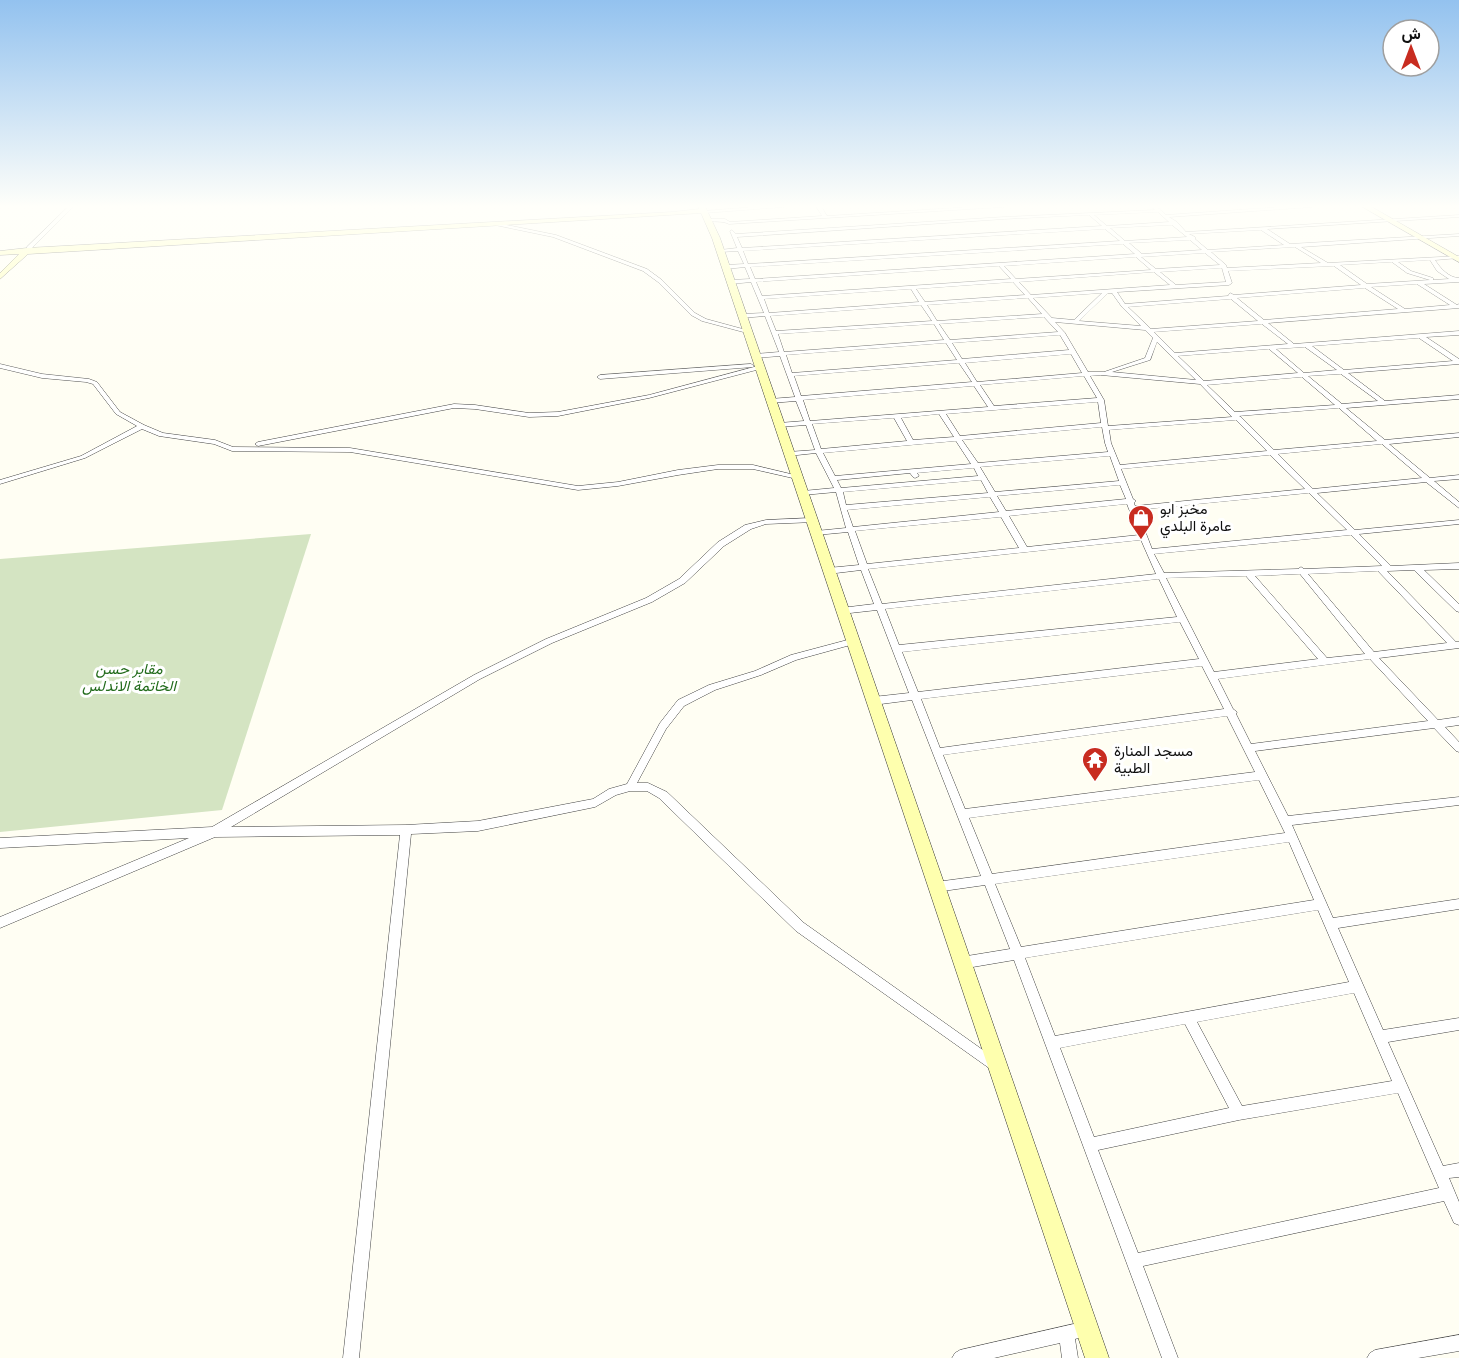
<svg xmlns="http://www.w3.org/2000/svg" width="1459" height="1358" viewBox="0 0 1459 1358" font-family="'Roboto Serif',Vazirmatn,serif">
<rect width="100%" height="100%" fill="#fffef3"/>
<path fill="#d4e4c2" d="M311 534 222 810 0 832V559Z"/>
<g fill="none" stroke-linecap="round" stroke-linejoin="round">
<defs>
<g id="street">
<path d="M69 206H74L31 249H27V247Z"/>
<path d="M767 206H795L704 213 702 212 704 211Z"/>
<path d="M816 206H821L827 216 986 206H1018L729 224C721 220 713 223 706 220L708 219H725L730 222 822 216Z"/>
<path d="M1151 206H1156L1166 215 1295 206H1325L1169 217 1177 222 1186 232 1459 215V217L1267 229 1290 244 1459 234V236L1301 247 1328 263 1459 256V258L1435 260C1440 268 1449 278 1459 278V282L1424 284 1457 305 1459 304V308L1268 323 1294 344 1459 331V335L1426 337 1459 359V364L1348 373 1385 401 1459 395V399L1346 408 1385 440 1459 433V437L1389 444 1430 478 1459 475V479L1434 481 1459 502V508L1426 482 1317 493 1355 530 1459 520V524L1359 534 1391 566 1459 563V569L1424 570 1459 604V612L1456 611 1414 570 1387 571 1456 642H1459V648L1379 658 1438 720 1459 717V725L1445 727 1459 742V752L1456 751 1434 728 1255 751 1288 816 1459 797V805L1292 825 1333 918 1459 899V909L1338 928 1383 1030 1459 1018V1030L1388 1042 1443 1166 1459 1163V1177L1449 1178 1459 1202V1225L1454 1223 1444 1201 1143 1266 1178 1358H1162L1014 960 961 969 957 967 955 963 957 959 961 957 1010 949 985 885 936 892 932 891 931 887 932 883 936 882 981 876 912 700 873 705 870 704 868 701 870 698 873 697 909 693 877 610 841 614 837 611 841 608 874 604 861 570 828 574 824 571 828 568 859 565 848 532 816 535 812 533 816 531 846 528 836 492 803 495 799 493 803 491 834 488 816 453 788 456 785 454 788 452 815 450 806 425 779 427 776 425 779 423 804 421 796 401 770 403 767 401 770 399 795 397 780 356 755 358 752 356 755 354 779 352 765 316 742 318 739 316 742 314 764 313 751 282 731 284 728 282 731 280 750 279 745 267 726 269 723 267 726 265 744 264 738 251 720 252 718 251 720 250 737 248 730 231 732 230 736 234 1004 217 1155 210ZM1158 212 1169 222 1107 226 1094 215ZM1089 215 1102 226 742 248 737 237 1004 219ZM1172 225 1187 237 1125 241 1110 228ZM1105 229 1120 241 748 264 743 251ZM1261 230 1284 245 1208 250 1195 239V237L1189 234ZM1190 240 1202 250 1142 254 1129 243ZM1123 244 1135 254 755 279 750 267ZM1295 247 1321 263 1227 268 1226 265 1211 252ZM1205 253 1220 265 1156 269 1141 257ZM1136 257 1151 270 1016 279 1004 266ZM1430 260 1437 271 1449 279 1433 280V278L1411 271 1398 262ZM1392 262 1407 273 1430 280 1367 284 1340 265ZM999 266 1011 279 762 296 756 282ZM1334 266 1361 285 1234 295 1230 293 1228 296 1125 304 1117 292 1229 285 1232 283 1228 271ZM1222 268 1226 282 1176 285 1160 272ZM1154 272 1170 285 1031 295 1019 282ZM1013 282 1025 295 925 302 916 289ZM1417 284 1450 305 1405 309 1371 287ZM1365 288 1398 309 1264 320 1237 298ZM911 289 919 302 769 313 764 299ZM1102 293 1074 320 1052 318 1033 298ZM1108 293H1112L1122 307 1141 326 1079 321ZM1028 298 1042 314 937 321 927 305ZM1231 299 1258 321 1151 329 1128 307ZM921 305 932 321 776 331 770 316ZM1044 317 1058 332 950 340 939 324ZM1055 322 1145 330 1153 338 1145 358 1104 372H1088L1065 333ZM934 324 944 340 784 352 778 334ZM1262 324 1288 344 1175 353 1154 332ZM1060 335 1069 350 962 359 952 343ZM1419 338 1453 361 1344 370 1312 346ZM1157 342 1196 380 1112 372 1150 360ZM946 343 957 360 792 373 786 355ZM1305 347 1337 370 1304 373 1276 349ZM1269 349 1298 373 1204 381 1178 356ZM1071 354 1082 373 977 382 965 363ZM959 363 972 382 801 396 794 376ZM1341 374 1378 401 1342 404 1308 376ZM1101 375 1200 384 1232 417 1108 426 1104 400 1090 376ZM1084 376 1097 398 994 406 980 385ZM1302 377 1335 405 1235 412 1207 385ZM974 386 988 407 810 421 803 400ZM1098 402 1101 423 960 436 946 414ZM1339 408 1377 441 1274 450 1241 417 1239 416ZM939 414 954 437 913 440 901 418ZM894 418 907 441 821 449 812 424ZM1236 420 1267 451 1120 465 1111 443 1109 430ZM1102 427 1105 443 1108 452 978 463 962 440ZM956 441 971 464 835 476 823 453ZM1382 444 1422 478 1313 489 1278 454ZM1270 455 1305 489 1135 506 1134 503 1136 501 1133 499 1121 469ZM1110 456 1119 481 995 492 980 467ZM974 468 978 476 841 488 837 480 910 473 913 477 915 478 919 476 917 473ZM981 480 988 493 846 505 843 492ZM1120 485 1126 499 1006 511 997 496ZM1309 493 1347 530 1152 549 1137 510ZM990 497 999 512 853 527 847 510ZM1127 504 1139 535 1027 547 1009 516ZM1001 517 1019 548 867 564 855 531ZM1351 535 1382 566 1304 569 1301 567 1298 569 1164 573 1154 554ZM1141 540 1156 574 882 604 868 569ZM1378 571 1447 643 1374 652 1308 574ZM1300 574 1365 654 1327 658 1255 576ZM1246 576 1318 659 1214 672 1166 578ZM1159 579 1177 617 899 645 885 609ZM1180 622 1199 659 918 692 902 652ZM1370 659 1428 721 1251 744 1236 714 1237 712 1233 709 1218 679ZM1202 666 1224 709 940 748 921 699ZM1227 716 1255 772 965 809 943 755ZM1259 780 1285 833 992 874 969 818ZM1289 842 1314 900 1021 947 995 884ZM1318 910 1349 982 1055 1036 1025 958ZM1354 993 1392 1081 1242 1106 1197 1022ZM1185 1024 1229 1108 1094 1137 1060 1048ZM1398 1093 1439 1188 1138 1253 1098 1150 1239 1120Z"/>
<path d="M497 223 556 235 647 269 662 280 695 313 706 319 750 331 747 333 702 321 691 315 658 282 643 271 553 237 495 225Z"/>
<path d="M0 364 42 374 89 379 97 382 120 412 144 425 163 433 215 440 233 447 350 448 578 486 618 482 678 470 718 465H753L799 476 801 477 797 479 753 469H718L678 475 618 486 578 490 350 452 232 451 214 444 159 436 142 429 85 458 0 484V480L81 456 137 426 116 414 93 384 86 382 42 378 0 368Z"/>
<path d="M751 364 754 366 753 367 600 379 597 377 600 375Z"/>
<path d="M758 366 761 368 760 369 649 398 558 416 529 417 475 409 454 408 258 446 255 444 258 442 454 404 475 405 529 413 558 412 649 395Z"/>
<path d="M812 518 816 520 815 522 766 524 751 529 724 546 685 583 652 602 552 643 480 679 231 827 406 825 478 821 593 799 609 789 627 784 660 723 678 700 709 685 755 671 791 655 851 639 854 640 855 642 854 644 796 660 761 675 715 690 684 706 666 729 637 783H648L667 792 804 923 997 1060 999 1064 997 1068 993 1070 989 1068 796 931 659 798 647 791H630L616 795 595 807 478 831 411 834 359 1358H343L400 835 215 837 0 928V917L189 838 0 848V838L212 827 474 675 546 639 646 598 679 579 718 542 745 525 766 520Z"/>
<path d="M1087 1321 1092 1324 1095 1329 1092 1334 1075 1339 1078 1358H1062L1060 1343 994 1358H952L955 1353 960 1350Z"/>
<path d="M1459 1335V1351L1418 1358H1367L1370 1353 1375 1350Z"/>
</g>
<g id="secondary">
<path d="M699 206H705L720 238 1109 1358H1085L712 238 701 213 28 254 0 279V273L19 254 0 255V251L27 248 672 212 699 209Z"/>
<path d="M1361 206H1370L1459 257V262Z"/>
</g>
</defs>
<use href="#street" stroke="#434343" stroke-width="1"/>
<use href="#secondary" stroke="#323232" stroke-width="1"/>
<use href="#street" fill="#fff" fill-rule="evenodd"/>
<use href="#secondary" fill="#feffae" fill-rule="evenodd"/>
</g>
<linearGradient id="sky" x2="0" y2="1"><stop stop-color="#93c2ef"/><stop offset="0.52" stop-color="#fffffa"/><stop offset="1" stop-color="#fffffa" stop-opacity="0"/></linearGradient>
<rect width="1459" height="397" fill="url(#sky)"/>
<defs>
<symbol id="shop-pin" viewBox="-11 -11 22 30"><path d="M0 17L-7.5 6A9.5 9.5 0 1 1 7.5 6Z" fill="#c82c20" stroke="#fff"/><path d="M-5-2.5h2.3a2.7 3.5 0 0 1 5.4 0H5L5.5 6h-11ZM-1.5-2.5h3a1.5 2.3 0 0 0-3 0Z" fill="#fff"/></symbol>
<symbol id="temple-pin" viewBox="-11 -11 22 30"><path d="M0 17L-7.5 6A9.5 9.5 0 1 1 7.5 6Z" fill="#c82c20" stroke="#fff"/><path d="M0-6L5-2H3V0L6.5 2.5H4V6H1.5V3h-3V6H-4V2.5H-6.5L-3 0V-2H-5Z" fill="#fff"/></symbol>
</defs>
<g fill-rule="evenodd">
<use href="#shop-pin" x="1126" y="503" width="30" height="40"/>
<use href="#temple-pin" x="1080" y="745" width="30" height="40"/>
</g>
<g text-anchor="middle" dominant-baseline="central" stroke-width="6" stroke-linejoin="round" paint-order="stroke">
<g font-size="15" fill="#101010" stroke="#fff" text-anchor="start">
<text x="1160" y="509">مخبز ابو<tspan x="1160" dy="17">عامرة البلدي</tspan></text>
<text x="1114" y="751">مسجد المنارة<tspan x="1114" dy="17">الطبية</tspan></text>
</g>
<g font-size="15" font-style="italic" fill="#236c1c" stroke="#fff">
<text x="129" y="669">مقابر حسن<tspan x="129" dy="17">الخاتمة الاندلس</tspan></text>
</g>
</g>
<g transform="translate(1411 48)"><circle r="28" fill="#ffffff" stroke="#9f9f9f" stroke-width="1.5"/>
<path d="M0-4.5L10 22L0 15L-10 22Z" fill="#c82c20"/>
<text y="-9" font-size="16" font-weight="bold" text-anchor="middle" fill="#101010">ش</text>
</g>
</svg>
